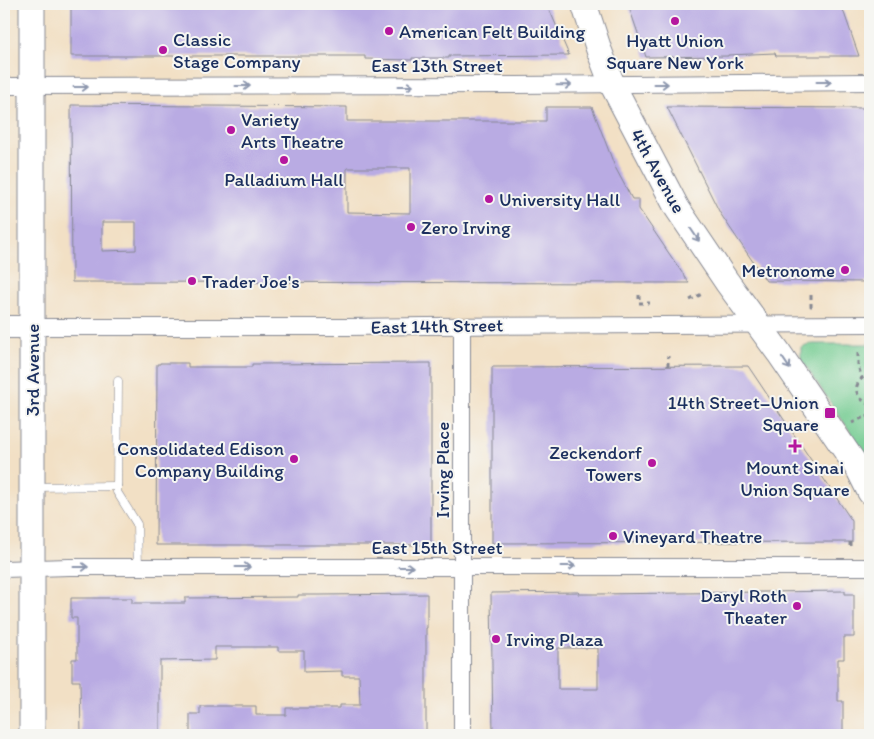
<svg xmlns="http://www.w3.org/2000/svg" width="874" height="739" viewBox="0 0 874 739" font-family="Itim,sans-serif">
<rect width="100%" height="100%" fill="#f6f6f2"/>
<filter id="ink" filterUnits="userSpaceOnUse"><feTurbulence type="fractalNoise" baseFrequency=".02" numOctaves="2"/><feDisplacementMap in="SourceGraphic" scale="10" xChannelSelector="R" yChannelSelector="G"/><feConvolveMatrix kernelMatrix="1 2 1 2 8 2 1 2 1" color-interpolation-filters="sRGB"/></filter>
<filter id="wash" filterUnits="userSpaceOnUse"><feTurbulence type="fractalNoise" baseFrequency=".0096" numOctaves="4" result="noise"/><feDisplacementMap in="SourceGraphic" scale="20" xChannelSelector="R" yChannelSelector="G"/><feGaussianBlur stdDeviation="1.12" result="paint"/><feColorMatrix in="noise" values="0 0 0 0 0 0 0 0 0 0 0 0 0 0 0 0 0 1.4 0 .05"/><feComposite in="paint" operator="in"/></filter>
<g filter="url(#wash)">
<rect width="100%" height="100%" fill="#f2e0c5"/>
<path fill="#74cc92" stroke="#487e78" d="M809 344H870V461L801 359V347Z"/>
<g id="blocks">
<g fill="#b9abe3" fill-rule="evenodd">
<path d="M71 4H547L569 55 449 56V58H412V60L365 59V56H71Z"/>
<path d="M628 4H841L859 56H776L775 53 728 55V56L646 57Z"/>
<path d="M71 105 347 107V121H546V107H592L615 167 632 199H639V209L689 283 72 282ZM347 168H410V213L347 212ZM102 222H136V250L102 251Z"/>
<path d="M667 107 870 108V282L766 281 720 213Z"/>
<path d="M160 363H188V367H252V364L431 363V545H156L157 364H160Z"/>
<path d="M748 366 852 521V542L492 543V367Z"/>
<path d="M845 591V594H854V637H844V659H838V701H843V735H493L491 593 579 592 578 594H597ZM558 648H598V689H558Z"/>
<path d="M427 594V628H426V735H190V714H200V706H256V715H286V708H340V705H360L359 676H342V671L304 672V651H278V647H215V660L160 661V735H81L80 681H72V659H77V618H71V598H132V603H185V598L298 597V595H319Z"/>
</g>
</g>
</g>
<g filter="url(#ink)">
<use href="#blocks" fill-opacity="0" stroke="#868892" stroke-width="1"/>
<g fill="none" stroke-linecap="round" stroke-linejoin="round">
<defs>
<g id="service">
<path d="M118 381 117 492 137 524 138 567"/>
<path d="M34 487 117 486"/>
</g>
<g id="minor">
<path d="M4 86 516 85 870 82"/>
<path d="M462 326V735"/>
<path d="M32 327H348L425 326 870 324"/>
<path d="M4 569 69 567H870"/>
</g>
<path id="secondary" d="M4 327H32"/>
<g id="primary">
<path d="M584 4 599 50 612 84 677 208 727 282 779 353 844 448 859 470 870 492"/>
<path d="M32 735V4"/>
</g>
</defs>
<use href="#service" stroke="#868892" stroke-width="9"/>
<use href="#minor" stroke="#868892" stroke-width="18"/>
<use href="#secondary" stroke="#868892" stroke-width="24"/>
<use href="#primary" stroke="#868892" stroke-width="27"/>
<g stroke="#868892" stroke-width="3" stroke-dasharray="4 4" stroke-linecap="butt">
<path d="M639 295V303H650"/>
<path d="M811 295V306H815"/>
<path d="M690 300 702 294"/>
<path d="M858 353V366L862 378"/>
<path d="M668 366V356"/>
<path d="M870 373C852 382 852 396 870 405"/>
<path d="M852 423 862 418 870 416"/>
<path d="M850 542V549"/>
</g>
<use href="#service" stroke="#fff" stroke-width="8"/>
<use href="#minor" stroke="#fff" stroke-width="16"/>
<use href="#secondary" stroke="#fff" stroke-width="22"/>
<use href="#primary" stroke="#fff" stroke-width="25"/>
</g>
<defs><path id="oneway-shaft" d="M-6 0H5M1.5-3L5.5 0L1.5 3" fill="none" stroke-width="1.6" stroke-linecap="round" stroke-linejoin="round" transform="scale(1.25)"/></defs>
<g stroke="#8d97ae">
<use href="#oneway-shaft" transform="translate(824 82)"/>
<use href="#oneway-shaft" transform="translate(661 84)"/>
<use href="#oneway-shaft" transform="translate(564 85) rotate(-1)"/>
<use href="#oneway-shaft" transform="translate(243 86)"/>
<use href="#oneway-shaft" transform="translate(406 86)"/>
<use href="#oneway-shaft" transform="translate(81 87)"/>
<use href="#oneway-shaft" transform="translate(695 235) rotate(56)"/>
<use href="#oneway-shaft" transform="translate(786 363) rotate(56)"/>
<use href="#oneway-shaft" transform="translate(568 566)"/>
<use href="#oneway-shaft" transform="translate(81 567)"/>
<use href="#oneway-shaft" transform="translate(243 567)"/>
<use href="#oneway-shaft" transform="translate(406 567)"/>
</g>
</g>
<g fill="#b5179e" stroke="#f6f6f2" stroke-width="2">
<circle cx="675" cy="21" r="5"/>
<circle cx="389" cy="31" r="5"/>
<circle cx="163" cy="50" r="5"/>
<circle cx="231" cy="130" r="5"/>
<circle cx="284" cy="160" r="5"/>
<circle cx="489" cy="199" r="5"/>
<circle cx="411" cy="227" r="5"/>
<circle cx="845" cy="270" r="5"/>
<circle cx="192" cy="281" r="5"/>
<rect x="824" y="407" width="12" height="12" rx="2.5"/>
<path d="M792.5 438.5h5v5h5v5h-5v5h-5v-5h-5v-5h5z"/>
<circle cx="294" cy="459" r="5"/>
<circle cx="652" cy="463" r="5"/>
<circle cx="613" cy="536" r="5"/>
<circle cx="797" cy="606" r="5"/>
<circle cx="496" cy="639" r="5"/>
</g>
<g text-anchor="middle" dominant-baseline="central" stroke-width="4" stroke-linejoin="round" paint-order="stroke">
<g font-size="19" fill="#1b2f5e" stroke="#f6f6f2" text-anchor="start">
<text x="399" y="31">American Felt Building</text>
<text x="173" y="39">Classic<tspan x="173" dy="22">Stage Company</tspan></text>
<text x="675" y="40" text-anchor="middle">Hyatt Union<tspan x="675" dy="22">Square New York</tspan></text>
<text x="241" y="119">Variety<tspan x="241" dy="22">Arts Theatre</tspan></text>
<text x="284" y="179" text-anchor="middle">Palladium Hall</text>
<text x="499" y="199">University Hall</text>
<text x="421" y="227">Zero Irving</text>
<text x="835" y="270" text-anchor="end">Metronome</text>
<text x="202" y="281">Trader Joe's</text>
<text x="819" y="402" text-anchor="end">14th Street–Union<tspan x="819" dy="22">Square</tspan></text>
<text x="284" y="448" text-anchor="end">Consolidated Edison<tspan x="284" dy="22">Company Building</tspan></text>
<text x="642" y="452" text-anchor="end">Zeckendorf<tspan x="642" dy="22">Towers</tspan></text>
<text x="795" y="467" text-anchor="middle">Mount Sinai<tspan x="795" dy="22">Union Square</tspan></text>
<text x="623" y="536">Vineyard Theatre</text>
<text x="787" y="595" text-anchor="end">Daryl Roth<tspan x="787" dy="22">Theater</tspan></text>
<text x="506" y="639">Irving Plaza</text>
</g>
<g font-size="19" fill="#1b2f5e" stroke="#f6f6f2">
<text x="437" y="65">East 13th Street</text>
<text transform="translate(658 171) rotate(61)">4th Avenue</text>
<text transform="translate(437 326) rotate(-1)">East 14th Street</text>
<text transform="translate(32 370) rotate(-90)">3rd Avenue</text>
<text transform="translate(442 470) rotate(-90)">Irving Place</text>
<text x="437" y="547">East 15th Street</text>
</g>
</g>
<rect width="874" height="739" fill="none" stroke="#f6f6f2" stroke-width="20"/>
</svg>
